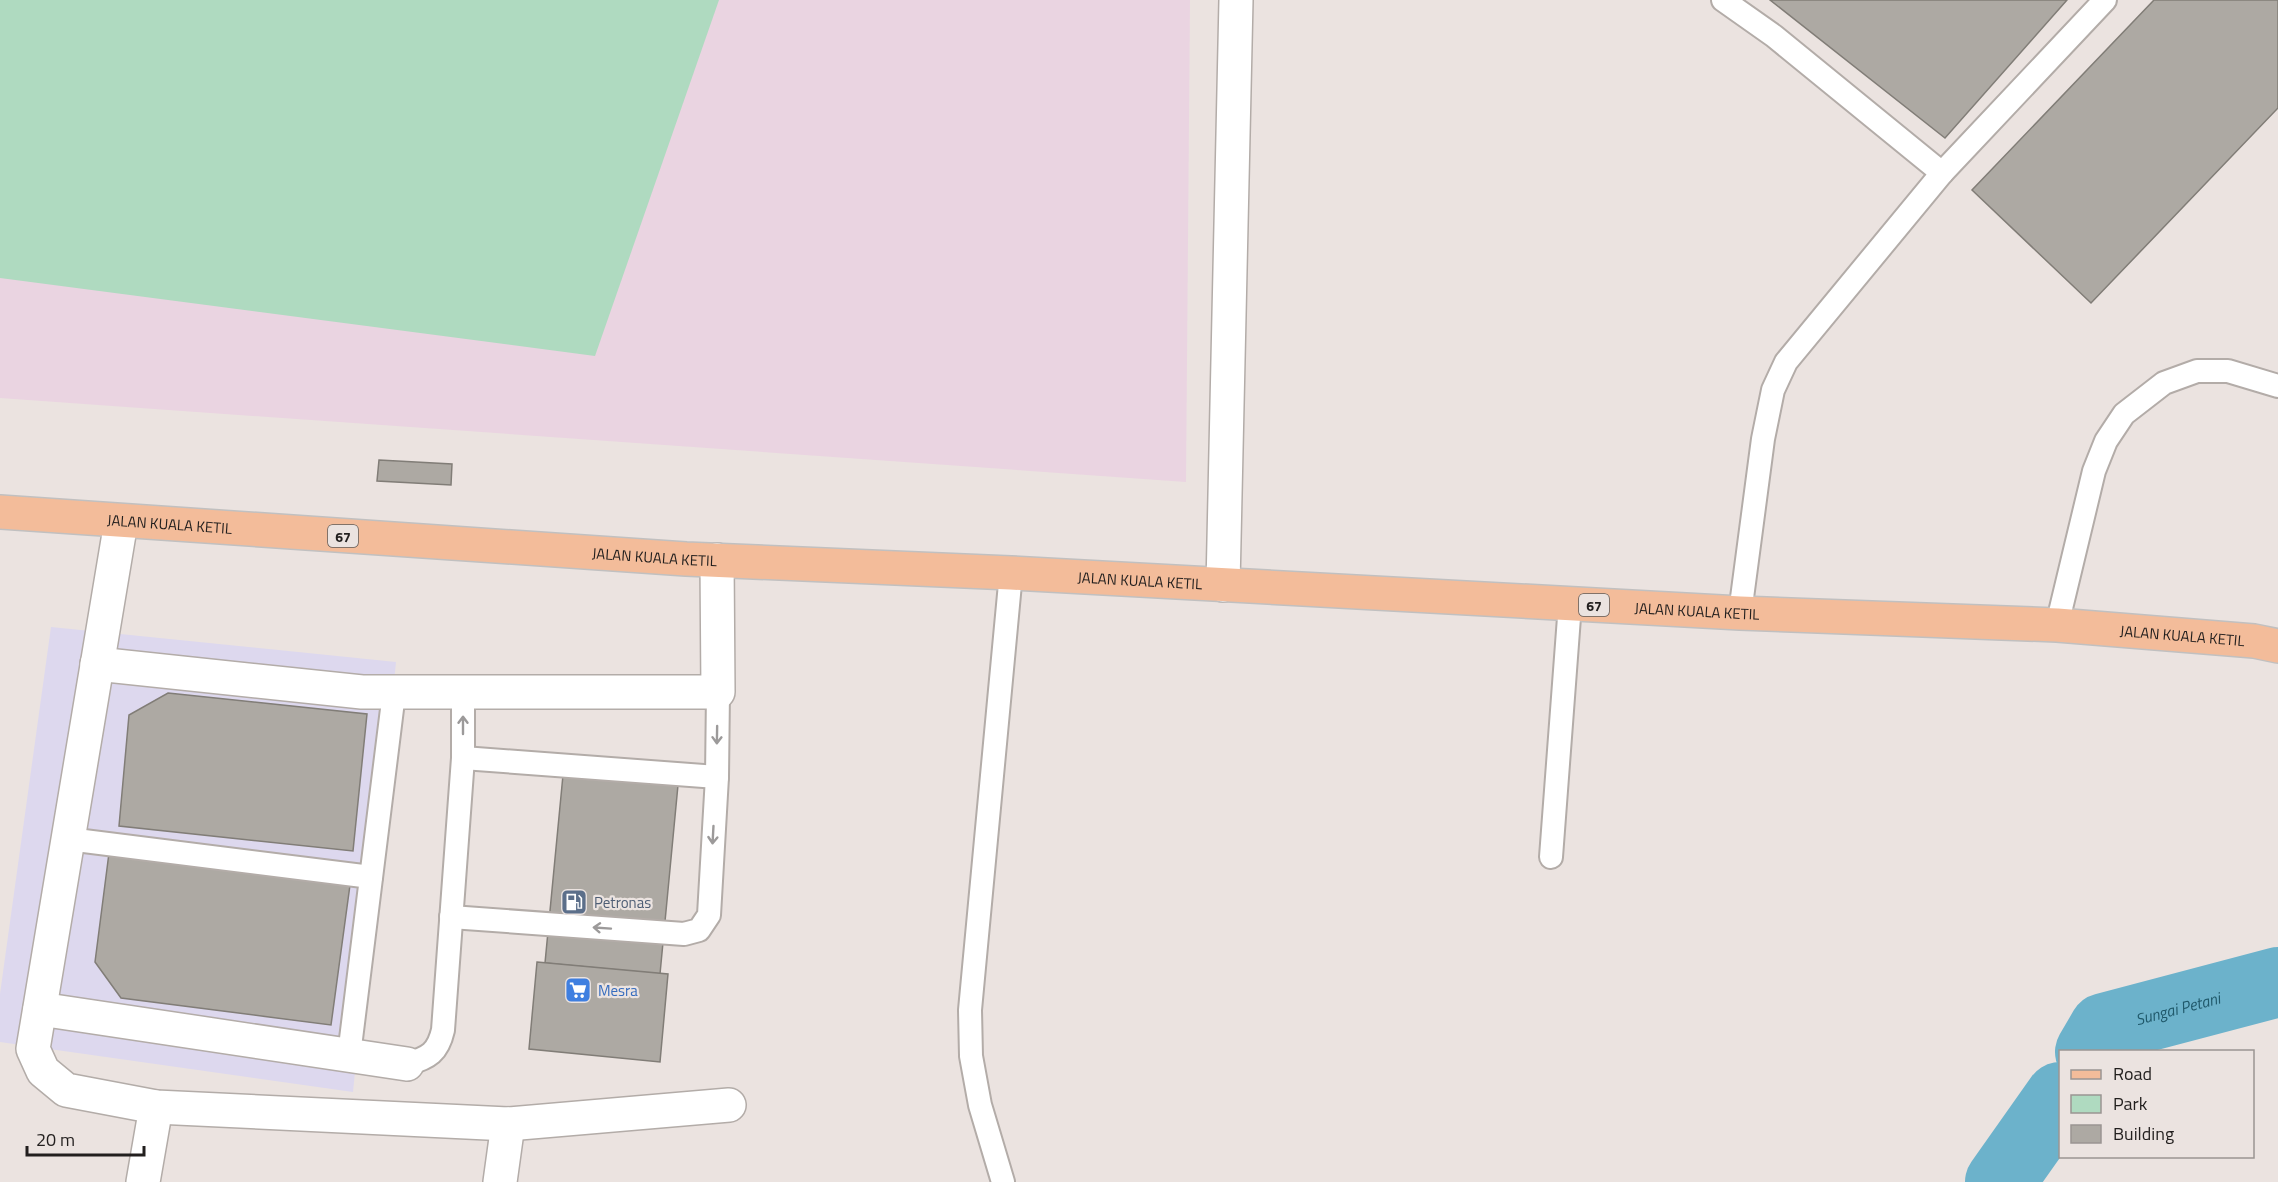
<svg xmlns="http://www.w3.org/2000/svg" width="2278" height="1182" viewBox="0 0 2278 1182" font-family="'Titillium Web',sans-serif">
<rect width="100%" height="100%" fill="#ebe3e0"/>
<path fill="#ddd8ee" d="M51 627 396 662 353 1092 0 1042V994Z"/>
<path fill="#ead4e1" d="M0 0H1190L1186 482 0 398Z"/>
<path fill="#afdac0" d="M0 0H719L595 356 0 278Z"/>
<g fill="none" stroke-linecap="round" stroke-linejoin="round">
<g stroke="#6cb2cb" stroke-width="70">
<path id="s1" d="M2090 1052 2104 1028 2278 982"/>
<path d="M2000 1182 2060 1097"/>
</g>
</g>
<g fill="#ada9a3" stroke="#817d77" stroke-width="1.5">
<path d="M1770 0H2067L1945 138Z"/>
<path d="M2154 0H2278V108L2091 303 1972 190Z"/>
<path d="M379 460 452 464 451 485 377 481Z"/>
<path d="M168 693 367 714 353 851 119 826 129 715Z"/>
<path d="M563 775 678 785 660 974 545 963Z"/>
<path d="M109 853 350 885 331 1025 121 998 95 962Z"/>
<path d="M537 962 668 974 660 1062 529 1049Z"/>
</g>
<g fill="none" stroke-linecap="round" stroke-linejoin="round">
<defs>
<g id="lane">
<path d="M1723 0 1774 36 1942 173"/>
<path d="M1740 613 1763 439 1773 390 1786 362 1942 173 2105 0"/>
<path d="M2057 625 2094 471 2106 441 2124 414 2164 383 2197 371H2228L2278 386"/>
<path d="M463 758 717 777"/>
<path d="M68 839 371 877"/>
<path d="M1551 857 1570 604"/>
<path d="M451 917 684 934 699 930 709 915 717 777 718 692"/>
<path d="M349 1055 394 693"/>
<path d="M407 1064C429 1058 438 1052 443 1030L463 758V692"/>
<path d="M1003 1182 980 1105 971 1056 970 1010 1011 573"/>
</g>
<g id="street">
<path d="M121 522 33 1049 43 1071 66 1090 156 1107 508 1124 729 1105"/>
<path d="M1223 585 1236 0"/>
<path d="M97 664 362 692H718L717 560"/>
<path d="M40 1009 407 1064"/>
<path d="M143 1182 156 1107"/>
<path d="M500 1182 508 1124"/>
</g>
<g id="primary">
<path id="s2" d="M0 512 686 559 1011 573 1740 613 2057 625 2254 641 2278 646"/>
</g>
</defs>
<use href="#lane" stroke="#b3aca8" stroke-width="26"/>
<use href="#street" stroke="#b3aca8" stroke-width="36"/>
<use href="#primary" stroke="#c1c0c0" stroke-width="36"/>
<use href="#lane" stroke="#fff" stroke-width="22"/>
<use href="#street" stroke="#fff" stroke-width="33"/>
<use href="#primary" stroke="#f3bc9a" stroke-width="33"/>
</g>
<defs><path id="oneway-shaft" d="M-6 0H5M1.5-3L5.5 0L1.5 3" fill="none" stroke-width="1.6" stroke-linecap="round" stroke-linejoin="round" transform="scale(1.5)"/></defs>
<g stroke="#9c9a9a">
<use href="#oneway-shaft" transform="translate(463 725) rotate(-90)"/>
<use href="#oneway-shaft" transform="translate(717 735) rotate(91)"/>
<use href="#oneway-shaft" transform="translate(713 835) rotate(93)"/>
<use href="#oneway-shaft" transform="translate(602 928) rotate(-176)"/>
</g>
<defs>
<symbol id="fuel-square" viewBox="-11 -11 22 22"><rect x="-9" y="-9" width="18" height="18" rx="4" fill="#5c6f8a" stroke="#ebe3e0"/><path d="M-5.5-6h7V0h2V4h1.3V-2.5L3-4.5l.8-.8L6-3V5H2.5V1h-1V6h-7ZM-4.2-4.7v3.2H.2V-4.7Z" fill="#fff"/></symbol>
<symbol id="supermarket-square" viewBox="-11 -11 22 22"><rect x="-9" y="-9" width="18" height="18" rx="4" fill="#3f7fe0" stroke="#ebe3e0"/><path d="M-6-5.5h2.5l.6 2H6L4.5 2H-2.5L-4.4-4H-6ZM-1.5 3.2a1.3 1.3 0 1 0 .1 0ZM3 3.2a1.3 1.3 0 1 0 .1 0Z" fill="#fff"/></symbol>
</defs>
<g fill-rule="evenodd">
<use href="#fuel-square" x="559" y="887" width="30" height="30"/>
<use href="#supermarket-square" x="563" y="975" width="30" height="30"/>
</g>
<g text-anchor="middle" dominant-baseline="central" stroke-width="4.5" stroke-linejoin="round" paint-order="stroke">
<g fill="#ebe3e0" stroke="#5e5a58" stroke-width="1.5">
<rect x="328" y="525" width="30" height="22" rx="4.5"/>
<rect x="1579" y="594" width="30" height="22" rx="4.5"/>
</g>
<g font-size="14" font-weight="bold" fill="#221f1e">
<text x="343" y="536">67</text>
<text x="1594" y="605">67</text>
</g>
<g font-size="15" fill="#221f1e" stroke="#ebe3e0">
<text stroke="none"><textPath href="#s2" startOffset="170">JALAN KUALA KETIL</textPath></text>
<text stroke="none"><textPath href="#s2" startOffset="656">JALAN KUALA KETIL</textPath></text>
<text stroke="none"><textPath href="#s2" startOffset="1142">JALAN KUALA KETIL</textPath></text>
<text stroke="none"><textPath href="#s2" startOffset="1700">JALAN KUALA KETIL</textPath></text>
<text stroke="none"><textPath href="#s2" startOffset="2186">JALAN KUALA KETIL</textPath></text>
</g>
<g font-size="15" fill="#4e5e75" stroke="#ebe3e0" text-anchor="start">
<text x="594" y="902">Petronas</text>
</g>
<g font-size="15" fill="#366cbe" stroke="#ebe3e0" text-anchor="start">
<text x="598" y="990">Mesra</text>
</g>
<g font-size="16" font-style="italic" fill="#20596b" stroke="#ebe3e0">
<text stroke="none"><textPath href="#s1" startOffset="104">Sungai Petani</textPath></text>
</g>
</g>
<rect x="2059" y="1050" width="195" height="108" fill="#ebe3e0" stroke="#9b9592" stroke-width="1.5"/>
<rect x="2071" y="1070" width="30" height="9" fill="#f3bc9a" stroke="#9b9592" stroke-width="1.5"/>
<text x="2113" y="1080" font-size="18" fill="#221f1e">Road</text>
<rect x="2071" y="1095" width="30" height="18" fill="#afdac0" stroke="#9b9592" stroke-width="1.5"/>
<text x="2113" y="1110" font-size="18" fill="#221f1e">Park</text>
<rect x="2071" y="1125" width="30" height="18" fill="#ada9a3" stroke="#9b9592" stroke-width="1.5"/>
<text x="2113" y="1140" font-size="18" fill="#221f1e">Building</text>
<path d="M27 1146v9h117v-9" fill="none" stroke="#221f1e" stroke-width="3"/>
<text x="36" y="1146" font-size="18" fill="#221f1e" stroke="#ebe3e0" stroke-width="4.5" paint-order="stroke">20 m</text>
</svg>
